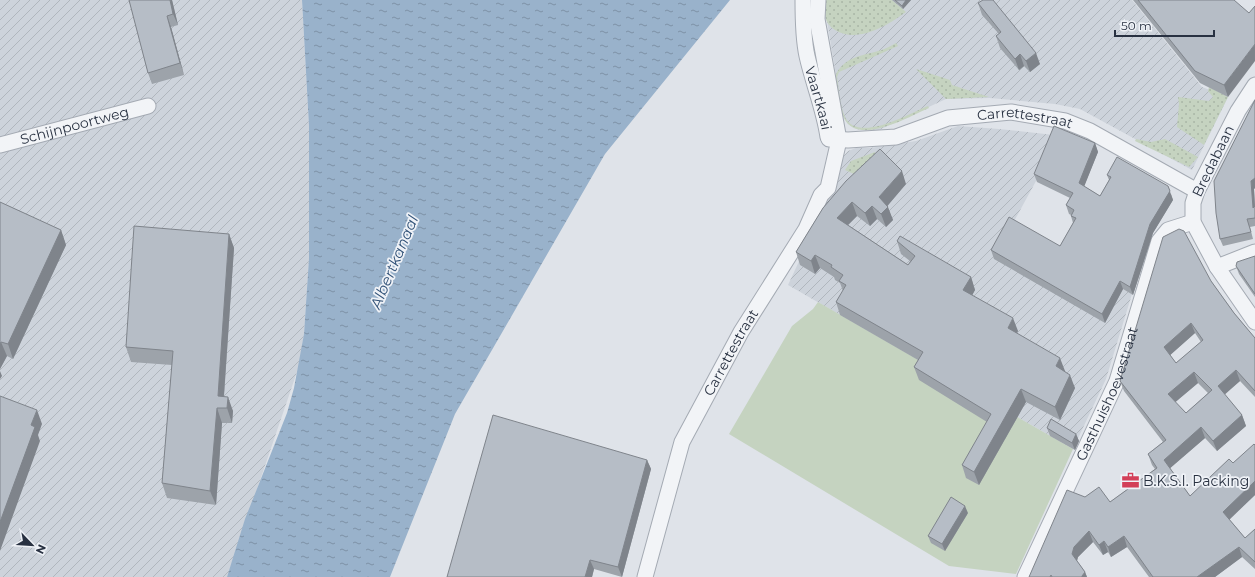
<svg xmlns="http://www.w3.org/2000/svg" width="1255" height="577" viewBox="0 0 1255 577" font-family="Montserrat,sans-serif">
<defs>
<pattern id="industrial-furrows" width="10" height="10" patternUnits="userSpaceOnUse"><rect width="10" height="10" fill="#cdd3db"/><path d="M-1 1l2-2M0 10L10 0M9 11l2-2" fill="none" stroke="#b0b6bd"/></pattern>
<pattern id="green-dots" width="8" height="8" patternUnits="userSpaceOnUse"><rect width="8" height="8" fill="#c5d3c0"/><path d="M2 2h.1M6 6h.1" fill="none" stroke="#a9b6a6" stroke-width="1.8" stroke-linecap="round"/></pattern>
<pattern id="water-ripples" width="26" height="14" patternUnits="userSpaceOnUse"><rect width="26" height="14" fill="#99b2cb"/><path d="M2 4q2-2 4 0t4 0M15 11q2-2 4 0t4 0" fill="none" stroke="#7d91a6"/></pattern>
</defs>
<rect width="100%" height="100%" fill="#dfe3e9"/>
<g fill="url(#industrial-furrows)">
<path d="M0 0H302L309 126V258L304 334 299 366 227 577H0Z"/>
<path d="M827 0H1132L1202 87 1228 97 1192 170 1080 109 1055 104 990 98 946 99 879 130 859 129 848 124 843 117 826 15Z"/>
<path d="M958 126 999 129 1054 135 1036 181 1012 225 1132 294 1106 379 1073 449 788 285 828 199 839 161 848 151 856 148H870L916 141Z"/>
</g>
<g fill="url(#green-dots)">
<path d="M825 0H892L906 12C888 25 858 44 835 30 830 27 826 22 825 16 824 11 825 5 825 0Z"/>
<path d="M896 43 898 46 839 72 837 77C839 90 840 105 845 117 858 144 910 113 928 106L929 108C910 116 858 147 844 118 838 106 838 89 835 76 844 57 861 56 878 51 884 50 890 46 896 43Z"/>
<path d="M916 69 950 80 952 85 989 97 946 99Z"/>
<path d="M1209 87 1228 97 1204 145 1177 127 1179 104 1178 97 1209 101 1213 97 1208 91Z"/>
<path d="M1136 139 1151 142 1165 139 1198 157 1189 167 1135 141Z"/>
<path d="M875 152V154L854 174 845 170 851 161Z"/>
</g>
<path fill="#c5d3c0" d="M818 302 1073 449 1016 574 949 566 729 434 792 326 813 309Z"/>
<path fill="url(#water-ripples)" d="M302 0H730L605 154 455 414 390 577H227L245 519 287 413 294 388 304 334 309 258V126Z"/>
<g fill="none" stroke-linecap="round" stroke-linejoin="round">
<defs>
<g id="minor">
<path id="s1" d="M803 0C803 18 803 38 807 56 813 83 824 109 828 137"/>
<path d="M1255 85 1238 111 1197 191 1193 203V222L1217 267 1255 322"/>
<path id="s2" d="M829 139 848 140 896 137 948 118 1011 112 1065 121 1090 131 1197 191"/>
<path id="s3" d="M0 145 148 106"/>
<path d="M1217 267 1255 252"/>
<path id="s4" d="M645 577 682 442 741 332 806 229 821 195 828 188 839 140 817 19 818 0"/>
<path id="s5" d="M1025 577 1117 381 1159 241 1168 230 1193 222"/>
</g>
</defs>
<use href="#minor" stroke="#a4aab3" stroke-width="17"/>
<use href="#minor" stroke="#f2f4f7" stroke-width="15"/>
</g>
<g fill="#9da3aa" fill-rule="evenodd">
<path d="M129 0H172L178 25 171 27 184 75 152 84 148 73Z"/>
<path d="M892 0H911L903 9Z"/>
<path d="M1133 0H1234L1228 97 1200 83Z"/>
<path d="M978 3 1040 64 1030 72 1024 66 1019 70 1000 48 996 36 999 34 982 15Z"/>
<path d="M1255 100V188L1254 189 1255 206V226L1250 227 1253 239 1223 246 1220 239Z"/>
<path d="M1095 143 1098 152 1084 186 1100 196 1109 180 1107 175 1171 194 1173 200 1153 233 1133 295 1123 289 1105 323 994 259 991 250 1060 246 1073 223 1071 216V215L1069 214 1066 205 1070 198 1037 182 1034 174Z"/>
<path d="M906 184 887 206 893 220 886 227 877 219 870 226 857 216 848 225 908 265 910 261 901 254 897 241 971 277 975 290 972 295 1018 331 1017 333 1065 371 1075 388 1060 420 1026 402 979 485 966 478 962 465 987 422 919 380 914 367 918 360 840 315 836 302 843 291 840 283 835 280 834 277 820 268 815 274 800 265 796 252 823 208Z"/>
<path d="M0 202 61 230 66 245 13 359 7 356 0 369Z"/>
<path d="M229 234 234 248 224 397 233 411 232 423H222L216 505 167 498 162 483 172 365 131 362 126 347Z"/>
<path d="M1255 256V297L1239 274 1236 266Z"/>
<path d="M1211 281 1234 313 1255 338V397L1240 381 1224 394 1242 415 1246 426 1217 451 1205 438 1170 468 1190 496 1233 463 1255 445V495L1229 519 1245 538 1255 529V569L1242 557 1215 577H1149L1127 547 1111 557 1108 552 1103 555 1093 542 1078 557 1077 561 1085 572 1087 577H1029L1085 497 1110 502 1155 469 1152 465 1148 454 1163 442 1124 391 1120 381ZM1195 333 1201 342 1176 363 1170 355ZM1198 383 1208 393 1186 413 1175 402Z"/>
<path d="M1047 428 1076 434 1079 441 1075 450 1050 436Z"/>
<path d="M647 460 651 469 622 577 594 569 592 577H447Z"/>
<path d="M968 513 945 551 931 543 928 536Z"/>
</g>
<g fill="#7f848b">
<path d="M170 0H172L178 25 173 14Z"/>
<path d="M906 0H911L903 9 902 6Z"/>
<path d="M167 16 171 27 184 75 180 63Z"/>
<path d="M1255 44V61L1228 97 1224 85Z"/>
<path d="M1036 53 1040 64 1030 72 1026 61Z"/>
<path d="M1020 54 1024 66 1019 70 1015 59Z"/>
<path d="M1095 143 1098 152 1082 192 1079 183Z"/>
<path d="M902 171 906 184 884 210 879 197Z"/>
<path d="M1255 178V188L1254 189 1255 207 1253 208 1251 181Z"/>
<path d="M1168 186 1173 200 1153 233 1133 295 1130 287 1150 224Z"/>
<path d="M852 202 857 216 842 231 837 218Z"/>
<path d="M872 206 877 219 870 226 865 213Z"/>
<path d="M888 207 893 220 886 227 881 214Z"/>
<path d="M61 230 66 245 13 359 8 344Z"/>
<path d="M229 234 234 248 223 408 218 396Z"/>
<path d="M815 255 820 268 815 274 811 261Z"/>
<path d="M971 277 975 290 968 303 963 290Z"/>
<path d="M1120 281 1123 289 1105 323 1102 314Z"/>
<path d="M1013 318 1018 331 1012 341 1008 328Z"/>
<path d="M1191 323 1195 333 1168 357 1164 347Z"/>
<path d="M1 342 7 356 0 369V344Z"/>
<path d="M1060 358 1065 371 1061 379 1056 366Z"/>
<path d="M1236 370 1240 381 1222 397 1218 386Z"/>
<path d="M0 371 2 376 0 379Z"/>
<path d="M1194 372 1198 383 1172 405 1168 394Z"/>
<path d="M1070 375 1075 388 1060 420 1055 407Z"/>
<path d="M1021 389 1026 402 979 485 974 472Z"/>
<path d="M228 397 233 411 232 423 227 408Z"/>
<path d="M217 408 222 423 216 505 210 491Z"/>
<path d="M37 410 42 424 38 435 40 441 0 551V522L31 425Z"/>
<path d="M1242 415 1246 426 1217 451 1213 441Z"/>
<path d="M1201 427 1205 438 1168 470 1164 460Z"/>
<path d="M1076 434 1079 441 1075 450 1072 443Z"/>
<path d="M647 460 651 469 622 577 618 567Z"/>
<path d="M1255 481V495L1227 522 1223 512Z"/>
<path d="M965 506 968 513 945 551 942 544Z"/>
<path d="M1089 531 1093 542 1078 557 1076 564 1072 554 1074 547Z"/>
<path d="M1124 536 1127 547 1111 557 1108 547Z"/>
<path d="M1104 541 1108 552 1103 555 1099 545Z"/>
<path d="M1239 547 1242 557 1215 577H1197Z"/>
<path d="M590 560 594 569 592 577H585Z"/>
<path d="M1085 572 1087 577H1082V576Z"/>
</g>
<g fill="#b6bdc6" stroke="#7f848b" fill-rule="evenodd">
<path d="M129 0H170L173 14 167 16 180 63 148 73Z"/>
<path d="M895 0H906L902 6Z"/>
<path d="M983 0H993L1036 53 1026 61 1020 54 1015 59 996 36 1001 32 978 3Z"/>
<path d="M1138 0H1234L1249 13 1255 6V44L1224 85 1195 71Z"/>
<path d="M1255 100V178L1251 181 1253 208 1255 206V218L1247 219 1251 232 1220 239 1216 213 1214 181Z"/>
<path d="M1054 126 1095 143 1079 183 1100 196 1111 177 1107 175 1117 157 1168 186 1170 191 1150 224 1130 287 1120 281 1102 314 991 250 1009 217 1060 246 1076 218 1071 216 1074 210 1066 205 1073 193 1034 174Z"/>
<path d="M880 149 902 171 879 197 888 207 881 214 872 206 865 213 852 202 837 218 908 265 915 256 897 241 900 236 971 277 963 290 1013 318 1008 328 1060 358 1056 366 1070 375 1055 407 1021 389 974 472 962 465 991 414 914 367 923 352 836 302 846 285 839 281 843 275 831 267 832 265 815 255 811 261 796 252 823 208 846 181Z"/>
<path d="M0 202 61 230 8 344 1 342 0 344Z"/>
<path d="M134 226 229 234 218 396 228 397 227 408H217L210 491 162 483 173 351 126 347Z"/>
<path d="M1179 229 1184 231 1211 281 1234 313 1255 338V391L1236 370 1218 386 1242 415 1213 441 1201 427 1164 460 1190 496 1229 459 1233 463 1254 444 1255 445V481L1223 512 1245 538 1255 529V562L1239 547 1197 577H1153L1124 536 1108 547 1104 541 1099 545 1089 531 1074 547 1072 554 1085 572 1082 576V577H1052L1051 575 1050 577H1029L1067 490 1085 497 1099 487 1110 502 1157 468 1148 454 1166 440 1120 381 1163 237ZM1191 323 1203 340 1176 363 1164 347ZM1194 372 1212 390 1186 413 1168 394Z"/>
<path d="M1255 256V294L1236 266 1237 262Z"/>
<path d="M0 396 37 410 31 425 35 427 0 522Z"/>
<path d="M493 415 647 460 618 567 590 560 585 577H447Z"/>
<path d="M1051 419 1076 434 1072 443 1047 428Z"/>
<path d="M951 497 965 506 942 544 928 536Z"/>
</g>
<defs>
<symbol id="office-bare" viewBox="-9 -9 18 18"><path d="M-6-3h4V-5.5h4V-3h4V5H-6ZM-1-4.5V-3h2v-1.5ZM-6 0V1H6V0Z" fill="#d33f58" stroke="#eff2f7" stroke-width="2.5" paint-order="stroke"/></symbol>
</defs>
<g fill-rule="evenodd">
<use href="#office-bare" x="1118" y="468" width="25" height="25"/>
</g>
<g text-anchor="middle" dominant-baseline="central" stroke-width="3.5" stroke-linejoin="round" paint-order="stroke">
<g font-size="14" fill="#283141" stroke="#eff2f7">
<text stroke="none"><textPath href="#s1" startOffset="100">Vaartkaai</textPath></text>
<text stroke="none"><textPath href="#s2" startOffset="200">Carrettestraat</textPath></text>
<text stroke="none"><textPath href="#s3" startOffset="77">Schijnpoortweg</textPath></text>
<text transform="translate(1213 161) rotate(-64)">Bredabaan</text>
<text stroke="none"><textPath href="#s4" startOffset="242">Carrettestraat</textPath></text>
<text stroke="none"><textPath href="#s5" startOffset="201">Gasthuishoevestraat</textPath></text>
</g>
<g font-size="14" fill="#283141" stroke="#eff2f7" text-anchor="start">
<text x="1143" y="481">B.K.S.I. Packing</text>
</g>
<g font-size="15" font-style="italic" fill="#305177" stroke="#eff2f7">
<text transform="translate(394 262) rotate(-67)">Albertkanaal</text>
</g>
</g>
<g transform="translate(32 545) rotate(115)" stroke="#eff2f7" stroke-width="3" paint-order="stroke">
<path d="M0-3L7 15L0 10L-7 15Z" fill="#283141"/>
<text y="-6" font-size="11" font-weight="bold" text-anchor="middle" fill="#283141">N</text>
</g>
<path d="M1115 30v6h99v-6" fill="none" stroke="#283141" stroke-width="2"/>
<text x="1121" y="30" font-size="12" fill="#283141" stroke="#eff2f7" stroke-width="3" paint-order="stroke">50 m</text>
</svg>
